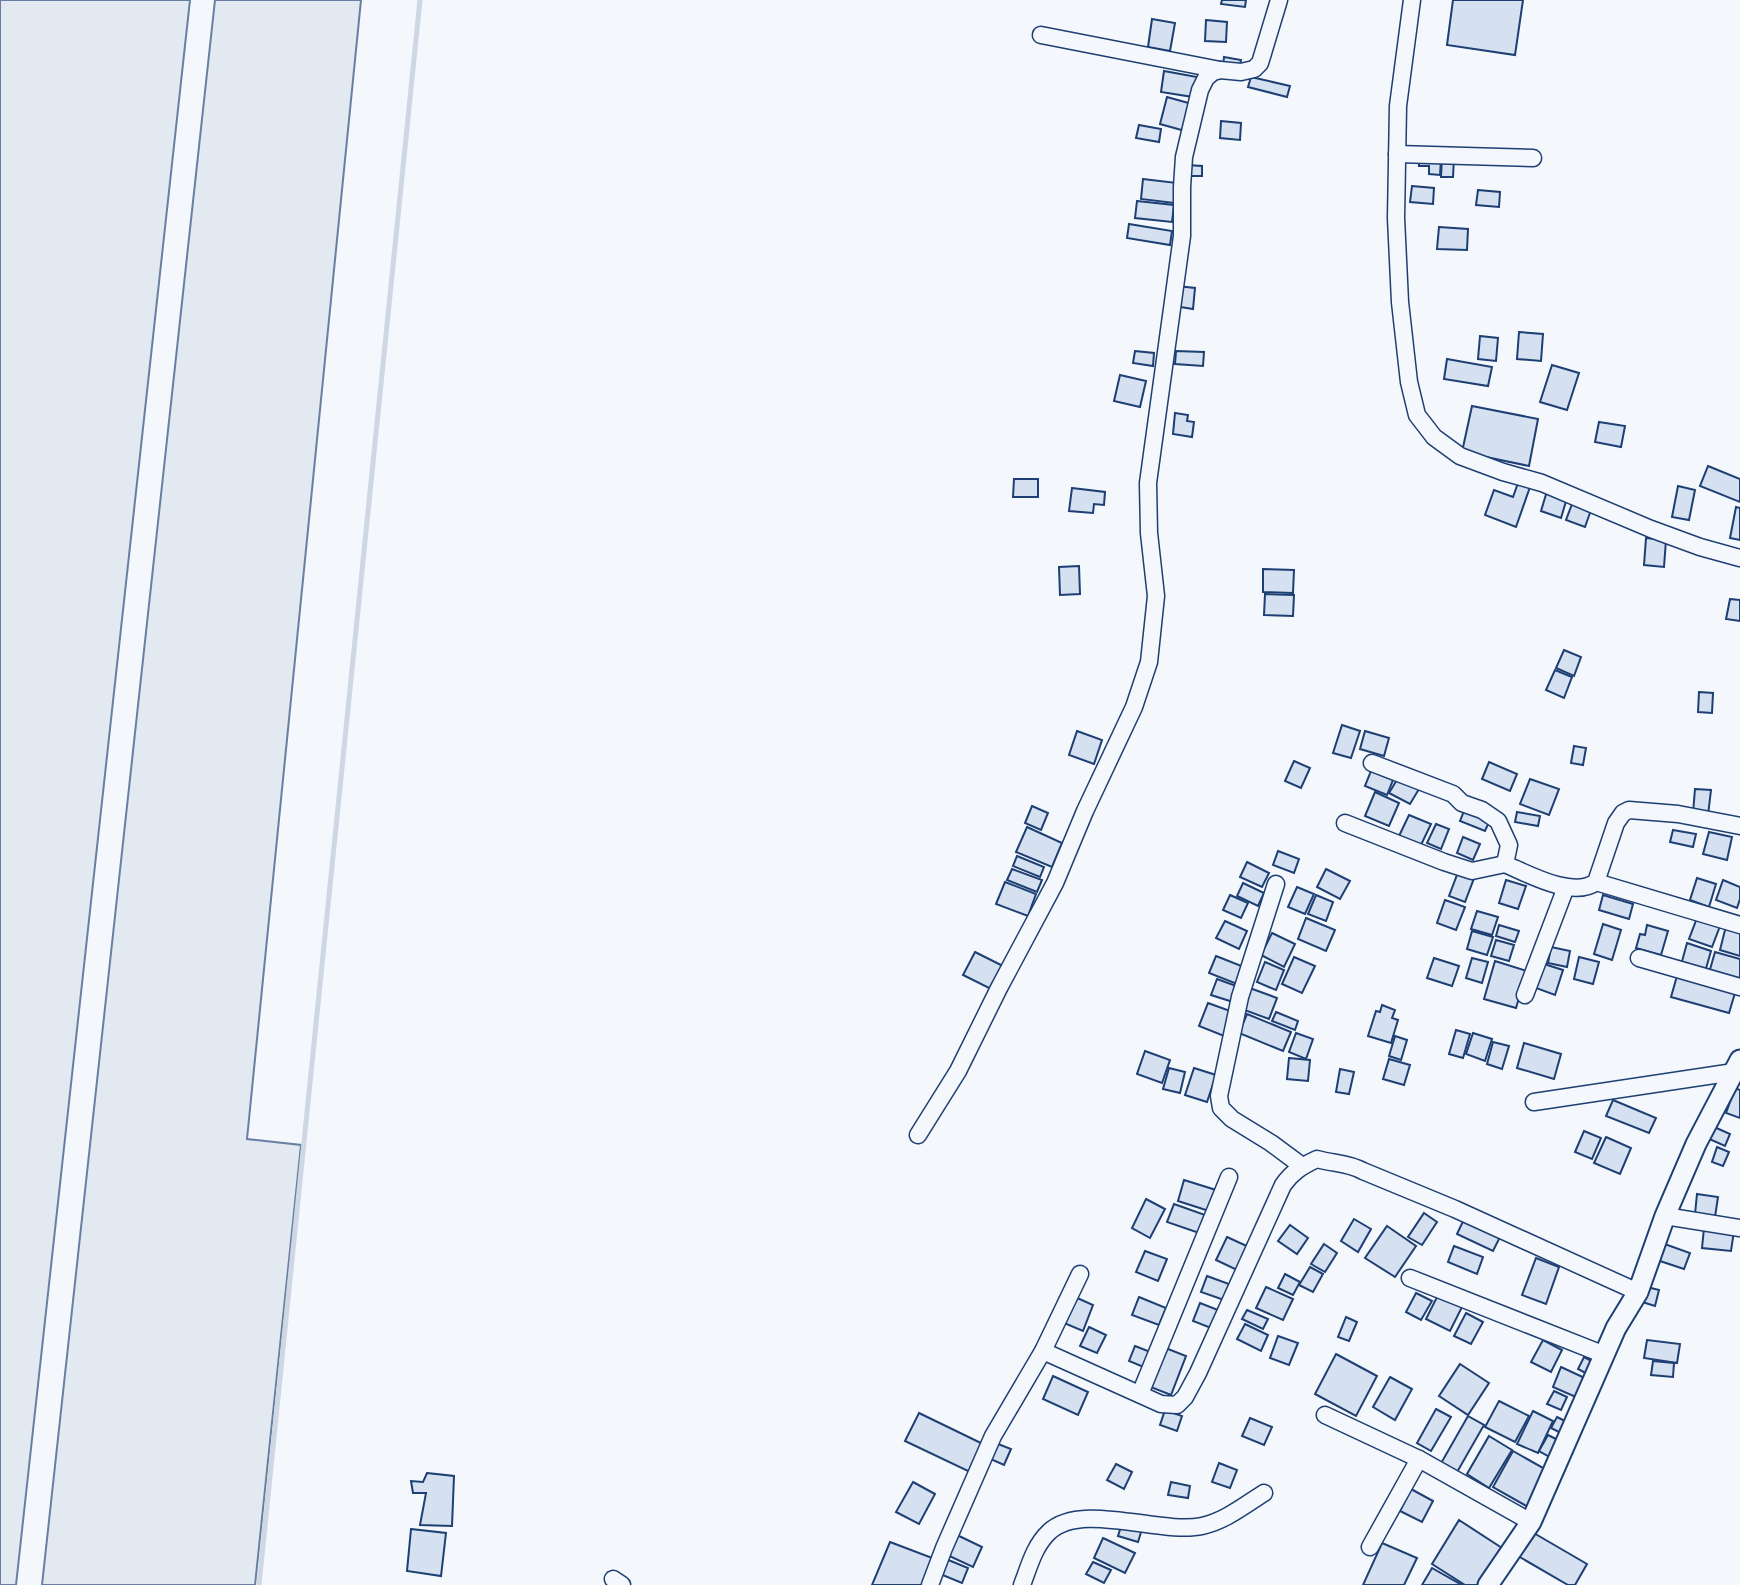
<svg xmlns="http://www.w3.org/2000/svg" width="1740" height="1585" viewBox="0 0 1740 1585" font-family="'Space Grotesk',sans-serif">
<rect width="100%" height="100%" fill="#f4f7fb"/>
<g fill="#e3e9f0" stroke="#687fa3" stroke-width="2">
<path d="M0 0H190L16 1585H0Z"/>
<path d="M215 0H361L247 1139 301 1145 255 1585H42Z"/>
</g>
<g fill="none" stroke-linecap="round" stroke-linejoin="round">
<path stroke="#cfd7e4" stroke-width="5" d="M259 1585 420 0"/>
</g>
<g fill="#d5e0f0" stroke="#1d3f73" stroke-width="2">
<path d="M1222 0H1246L1245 7 1221 4Z"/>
<path d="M1453 0H1523L1515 55 1447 45Z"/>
<path d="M1152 19 1175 23 1170 51 1148 47Z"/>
<path d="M1206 20 1227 22 1226 42 1205 41Z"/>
<path d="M1224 57 1241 60 1239 70 1223 67Z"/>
<path d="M1164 71 1197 77 1193 97 1161 92Z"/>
<path d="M1251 77 1290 86 1287 97 1248 87Z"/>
<path d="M1167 97 1192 104 1185 131 1160 124Z"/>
<path d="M1221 121 1241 123 1240 140 1220 138Z"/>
<path d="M1139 125 1161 129 1159 142 1136 138Z"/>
<path d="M1419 157 1441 159 1440 175 1429 174V166H1419Z"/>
<path d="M1442 157 1454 158 1453 177H1441Z"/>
<path d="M1187 165 1202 166V176H1187Z"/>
<path d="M1143 179 1177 183 1174 203 1141 199Z"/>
<path d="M1412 186 1434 188 1433 204 1410 202Z"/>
<path d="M1478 190 1500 192 1499 207 1476 205Z"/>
<path d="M1137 201 1174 205 1172 222 1135 218Z"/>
<path d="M1129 224 1172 231 1170 245 1127 238Z"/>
<path d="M1439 227 1468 229 1467 250 1437 249Z"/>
<path d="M1177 286 1195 288 1193 309 1174 306Z"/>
<path d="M1519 332 1543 334 1541 361 1517 359Z"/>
<path d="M1480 336 1498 338 1496 361 1478 359Z"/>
<path d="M1135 351 1154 353 1153 366 1133 363Z"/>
<path d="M1176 351 1204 352 1203 366 1175 364Z"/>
<path d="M1447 359 1492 367 1488 386 1444 379Z"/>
<path d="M1552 365 1579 373 1567 410 1540 402Z"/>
<path d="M1120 375 1146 381 1140 407 1114 401Z"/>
<path d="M1472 406 1538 419 1529 466 1462 452Z"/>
<path d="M1175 413 1188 415 1187 421 1194 422 1192 437 1173 434Z"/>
<path d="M1599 422 1625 426 1621 447 1595 442Z"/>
<path d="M1708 466 1740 479V502L1700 486Z"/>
<path d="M1014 479H1038V497H1013Z"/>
<path d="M1518 483 1530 487 1516 527 1485 515 1494 490 1513 497Z"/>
<path d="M1678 486 1695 490 1689 520 1672 517Z"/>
<path d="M1072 488 1105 492 1104 505 1094 504 1093 513 1069 511Z"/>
<path d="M1547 491 1567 498 1561 518 1541 511Z"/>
<path d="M1572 504 1591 510 1585 527 1566 520Z"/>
<path d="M1736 507 1740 508V540L1730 538Z"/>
<path d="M1646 538 1666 540 1664 567 1644 565Z"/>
<path d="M1079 566 1080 594 1060 595 1059 567Z"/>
<path d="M1263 569 1294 570 1293 593 1263 592Z"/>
<path d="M1265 594 1294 595 1293 616 1264 615Z"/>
<path d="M1730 599 1740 600V621L1726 619Z"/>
<path d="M1564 650 1581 657 1574 676 1556 668Z"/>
<path d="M1555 670 1572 677 1564 698 1546 690Z"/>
<path d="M1699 692 1713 693 1712 713 1698 712Z"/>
<path d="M1342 725 1360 731 1351 758 1333 753Z"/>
<path d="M1077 731 1102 740 1094 764 1069 755Z"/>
<path d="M1365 731 1389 738 1384 756 1360 749Z"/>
<path d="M1574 746 1586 748 1583 765 1571 763Z"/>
<path d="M1294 761 1310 768 1301 788 1285 781Z"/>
<path d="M1489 762 1517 774 1510 791 1482 779Z"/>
<path d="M1371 771 1393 780 1387 795 1365 786Z"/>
<path d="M1398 778 1419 789 1410 804 1389 793Z"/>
<path d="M1530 779 1559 789 1549 815 1520 804Z"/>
<path d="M1695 789 1711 790 1708 815 1693 813Z"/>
<path d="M1375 792 1399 803 1389 826 1365 816Z"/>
<path d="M1032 806 1048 813 1041 830 1025 823Z"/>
<path d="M1464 811 1489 822 1485 831 1460 821Z"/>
<path d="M1517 812 1540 816 1538 826 1515 822Z"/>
<path d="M1409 815 1431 824 1421 845 1399 836Z"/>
<path d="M1436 824 1449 829 1441 849 1427 843Z"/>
<path d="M1027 827 1062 843 1052 867 1016 852Z"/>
<path d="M1673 830 1696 834 1693 847 1670 842Z"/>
<path d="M1709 832 1732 837 1727 860 1703 854Z"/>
<path d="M1463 837 1480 844 1473 860 1457 853Z"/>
<path d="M1278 851 1299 859 1294 873 1273 865Z"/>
<path d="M1017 856 1044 867 1040 877 1013 866Z"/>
<path d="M1247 862 1269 873 1262 887 1240 877Z"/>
<path d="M1460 867 1476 873 1465 902 1449 896Z"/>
<path d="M1012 869 1042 880 1037 892 1007 880Z"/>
<path d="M1326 869 1350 881 1340 899 1317 887Z"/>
<path d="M1697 878 1716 884 1709 907 1690 900Z"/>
<path d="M1506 880 1526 886 1518 909 1499 903Z"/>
<path d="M1723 880 1740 887V899L1737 908 1716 900Z"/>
<path d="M1005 882 1036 894 1028 916 996 904Z"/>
<path d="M1243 883 1264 893 1258 906 1237 896Z"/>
<path d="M1297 887 1314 894 1305 914 1288 907Z"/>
<path d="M1230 895 1248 903 1241 918 1223 910Z"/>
<path d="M1316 895 1333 902 1326 921 1308 914Z"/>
<path d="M1603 895 1633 904 1629 919 1599 910Z"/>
<path d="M1445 900 1465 907 1456 930 1437 923Z"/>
<path d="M1477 911 1498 917 1492 935 1471 929Z"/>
<path d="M1306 918 1335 930 1326 951 1298 939Z"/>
<path d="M1697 918 1720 926 1712 947 1689 939Z"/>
<path d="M1225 921 1247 931 1239 949 1216 938Z"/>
<path d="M1603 924 1621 930 1612 960 1594 954Z"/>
<path d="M1499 925 1519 931 1515 942 1496 936Z"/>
<path d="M1647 925 1668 931 1661 955 1636 948 1640 934 1645 935Z"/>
<path d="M1726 926 1740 930V956L1720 950Z"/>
<path d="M1472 931 1493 937 1487 955 1467 949Z"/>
<path d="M1272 933 1295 944 1284 967 1261 955Z"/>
<path d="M1496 940 1514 945 1509 961 1491 956Z"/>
<path d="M1687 943 1711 951 1705 972 1681 965Z"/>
<path d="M1551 947 1570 951 1567 967 1548 963Z"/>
<path d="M975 952 1003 966 991 989 963 975Z"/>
<path d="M1715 952 1740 959V982L1709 973Z"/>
<path d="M1216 956 1244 967 1237 984 1209 973Z"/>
<path d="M1294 957 1315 966 1302 993 1282 984Z"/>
<path d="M1579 957 1599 962 1593 984 1574 979Z"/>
<path d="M1434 958 1459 966 1452 986 1427 978Z"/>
<path d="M1472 958 1488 962 1482 983 1466 978Z"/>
<path d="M1495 961 1527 971 1516 1008 1484 999Z"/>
<path d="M1265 962 1284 970 1276 990 1257 982Z"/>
<path d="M1544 964 1563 970 1555 995 1536 988Z"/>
<path d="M1677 976 1735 993 1729 1013 1671 997Z"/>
<path d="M1217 979 1239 987 1233 1002 1211 995Z"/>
<path d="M1247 987 1277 998 1269 1019 1239 1008Z"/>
<path d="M1208 1003 1233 1012 1224 1036 1199 1026Z"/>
<path d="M1382 1005 1395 1010 1392 1018 1398 1020 1391 1043 1368 1036 1376 1011 1380 1012Z"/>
<path d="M1276 1012 1298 1021 1295 1030 1272 1021Z"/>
<path d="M1247 1014 1291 1032 1283 1051 1239 1033Z"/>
<path d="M1456 1030 1470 1034 1463 1058 1449 1054Z"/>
<path d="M1296 1033 1313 1039 1306 1059 1289 1052Z"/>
<path d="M1473 1033 1492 1039 1485 1061 1466 1054Z"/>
<path d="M1395 1036 1407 1040 1401 1060 1389 1056Z"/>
<path d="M1493 1042 1509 1046 1502 1069 1487 1064Z"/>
<path d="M1524 1043 1561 1054 1554 1079 1517 1068Z"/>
<path d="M1145 1051 1170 1060 1162 1083 1137 1074Z"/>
<path d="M1289 1058 1310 1060 1308 1081 1287 1079Z"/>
<path d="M1389 1059 1410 1065 1404 1085 1383 1079Z"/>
<path d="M1169 1068 1185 1072 1180 1093 1163 1089Z"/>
<path d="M1194 1068 1216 1075 1207 1102 1185 1095Z"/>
<path d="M1340 1069 1354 1072 1349 1094 1336 1092Z"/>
<path d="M1735 1088 1740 1090V1118L1726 1113Z"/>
<path d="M1613 1100 1656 1118 1649 1133 1606 1116Z"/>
<path d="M1712 1126 1730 1134 1725 1146 1707 1138Z"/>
<path d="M1584 1131 1601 1138 1592 1159 1575 1152Z"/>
<path d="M1606 1137 1631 1148 1620 1174 1594 1163Z"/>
<path d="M1717 1147 1729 1152 1723 1166 1712 1162Z"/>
<path d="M1184 1180 1216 1190 1209 1211 1178 1201Z"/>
<path d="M1697 1194 1718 1197 1715 1217 1695 1214Z"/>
<path d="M1146 1199 1165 1209 1150 1238 1132 1228Z"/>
<path d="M1174 1204 1208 1216 1202 1234 1167 1222Z"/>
<path d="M1424 1213 1437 1222 1422 1245 1408 1237Z"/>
<path d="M1465 1217 1501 1235 1493 1251 1457 1234Z"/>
<path d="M1354 1219 1371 1229 1358 1252 1341 1241Z"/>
<path d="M1290 1225 1308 1238 1297 1254 1278 1241Z"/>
<path d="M1387 1226 1416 1246 1395 1277 1365 1258Z"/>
<path d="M1704 1228 1734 1231 1731 1251 1702 1248Z"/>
<path d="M1227 1237 1249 1247 1237 1270 1216 1260Z"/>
<path d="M1659 1242 1690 1253 1684 1269 1654 1259Z"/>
<path d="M1324 1244 1337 1253 1325 1272 1311 1264Z"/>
<path d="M1454 1246 1483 1257 1477 1274 1448 1262Z"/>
<path d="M1145 1251 1167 1259 1158 1281 1136 1272Z"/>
<path d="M1536 1258 1559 1267 1546 1304 1522 1295Z"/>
<path d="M1310 1267 1323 1274 1313 1292 1299 1285Z"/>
<path d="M1285 1274 1300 1282 1293 1295 1278 1288Z"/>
<path d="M1207 1276 1229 1284 1224 1300 1201 1292Z"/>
<path d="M1643 1286 1659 1290 1655 1306 1639 1301Z"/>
<path d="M1266 1287 1293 1299 1283 1320 1256 1308Z"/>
<path d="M1416 1293 1432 1301 1421 1320 1406 1312Z"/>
<path d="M1438 1295 1462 1307 1450 1331 1426 1319Z"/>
<path d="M1075 1297 1093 1305 1083 1331 1064 1323Z"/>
<path d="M1139 1297 1166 1308 1159 1325 1132 1315Z"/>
<path d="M1200 1303 1218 1310 1211 1328 1193 1321Z"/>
<path d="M1247 1310 1268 1319 1263 1329 1242 1319Z"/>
<path d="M1466 1313 1483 1322 1471 1344 1454 1336Z"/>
<path d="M1346 1317 1357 1322 1349 1341 1338 1337Z"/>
<path d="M1245 1324 1268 1335 1261 1351 1237 1339Z"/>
<path d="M1089 1327 1106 1335 1097 1353 1080 1346Z"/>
<path d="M1278 1336 1298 1343 1289 1365 1270 1358Z"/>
<path d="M1543 1340 1562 1350 1551 1372 1531 1362Z"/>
<path d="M1647 1340 1680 1344 1677 1363 1644 1358Z"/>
<path d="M1135 1346 1153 1353 1146 1368 1129 1361Z"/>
<path d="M1163 1347 1186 1356 1171 1395 1148 1386Z"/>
<path d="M1336 1354 1377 1376 1356 1416 1315 1394Z"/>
<path d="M1584 1357 1599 1365 1593 1377 1578 1369Z"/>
<path d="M1653 1361 1674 1363 1673 1377 1651 1375Z"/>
<path d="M1460 1364 1489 1383 1468 1415 1439 1396Z"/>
<path d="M1561 1367 1587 1379 1578 1398 1553 1387Z"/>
<path d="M1053 1376 1088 1392 1078 1415 1043 1399Z"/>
<path d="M1390 1377 1412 1389 1395 1420 1373 1407Z"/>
<path d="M1554 1391 1567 1397 1561 1410 1547 1404Z"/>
<path d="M1499 1401 1529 1416 1515 1442 1485 1427Z"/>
<path d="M1436 1409 1451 1417 1431 1451 1417 1443Z"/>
<path d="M1165 1410 1182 1416 1177 1431 1160 1425Z"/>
<path d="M1533 1411 1553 1421 1538 1453 1517 1444Z"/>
<path d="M919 1413 983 1444 970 1472 905 1441Z"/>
<path d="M1468 1416 1484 1425 1456 1474 1440 1465Z"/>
<path d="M1557 1417 1573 1425 1567 1436 1551 1428Z"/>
<path d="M1250 1418 1272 1427 1264 1445 1242 1436Z"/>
<path d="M1548 1435 1564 1443 1555 1460 1539 1451Z"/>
<path d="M1489 1436 1512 1450 1489 1488 1467 1474Z"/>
<path d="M993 1442 1011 1449 1004 1465 986 1457Z"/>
<path d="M1513 1451 1550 1472 1530 1508 1493 1487Z"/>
<path d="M1219 1463 1237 1470 1230 1488 1212 1482Z"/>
<path d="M1116 1464 1132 1472 1124 1489 1107 1480Z"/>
<path d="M427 1473 454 1476 452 1526 420 1525 426 1493H413L411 1481 423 1482Z"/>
<path d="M913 1482 935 1494 919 1524 896 1512Z"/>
<path d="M1171 1482 1190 1486 1188 1498 1168 1495Z"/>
<path d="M1411 1489 1433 1501 1422 1522 1400 1511Z"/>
<path d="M1459 1520 1502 1548 1478 1585H1465L1432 1564Z"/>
<path d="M1122 1523 1142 1529 1138 1542 1118 1536Z"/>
<path d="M411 1529 446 1533 441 1576 407 1571Z"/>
<path d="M1532 1532 1587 1564 1575 1585H1568L1518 1556Z"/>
<path d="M955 1534 982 1547 973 1567 945 1554Z"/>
<path d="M1103 1538 1135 1553 1125 1573 1094 1558Z"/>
<path d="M890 1542 935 1559 924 1585H872Z"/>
<path d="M1382 1543 1417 1558 1404 1585H1363Z"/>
<path d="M946 1559 968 1568 962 1583 940 1574Z"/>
<path d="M1093 1562 1111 1570 1104 1583 1086 1574Z"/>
<path d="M1432 1568 1462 1585H1422Z"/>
</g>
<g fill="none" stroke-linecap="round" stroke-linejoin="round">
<defs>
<g id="minor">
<path d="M1412 0 1398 106 1396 218 1400 302 1409 382 1417 415 1434 437 1460 456 1503 472 1542 483 1651 529 1700 547 1740 558"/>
<path d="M1041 35 1220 70"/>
<path d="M1397 154 1533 158"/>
<path d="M1372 763 1453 794 1462 803 1482 810 1498 821 1509 845 1505 864C1528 874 1573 899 1596 882L1616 823 1623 813 1629 810 1678 814 1740 826"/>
<path d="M1345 823 1444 862 1472 871 1505 864"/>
<path d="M1596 882 1740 925"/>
<path d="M1276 884 1240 997 1219 1096 1221 1108 1232 1119 1271 1143 1302 1166"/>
<path d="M1639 958 1740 987"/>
<path d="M1525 995 1566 887"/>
<path d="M1534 1102 1734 1072"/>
<path d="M918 1135 958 1071 999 988 1055 883 1085 811 1134 707 1149 662 1156 596 1149 533 1148 483 1182 236V187L1184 157 1200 90 1206 78 1213 72 1220 70 1241 72 1254 69 1260 63 1279 0"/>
<path d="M1665 1216 1740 1228"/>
<path d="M1410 1278 1605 1355"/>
<path d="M1043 1351 1161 1404 1177 1405 1185 1397 1198 1373 1283 1185C1292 1172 1302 1166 1317 1159 1334 1164 1346 1162 1363 1171L1455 1209 1638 1292"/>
<path d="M1140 1394 1229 1177"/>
<path d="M1325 1415 1419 1459 1531 1522"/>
<path d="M1370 1547 1419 1459"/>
<path d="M613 1579 622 1585"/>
<path d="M930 1585 944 1548 993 1436 1043 1351 1080 1274"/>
<path d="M1022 1585C1029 1567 1034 1546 1049 1532 1081 1501 1161 1535 1202 1526 1225 1521 1245 1505 1264 1493"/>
</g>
<path id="tertiary" d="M1488 1585 1531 1522 1616 1328 1638 1292 1665 1216 1696 1144 1740 1060"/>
</defs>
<use href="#minor" stroke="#1d3f73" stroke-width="19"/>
<use href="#tertiary" stroke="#1d3f73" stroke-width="23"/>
<use href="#minor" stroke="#f4f7fb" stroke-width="16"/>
<use href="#tertiary" stroke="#f4f7fb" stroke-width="19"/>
</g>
</svg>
